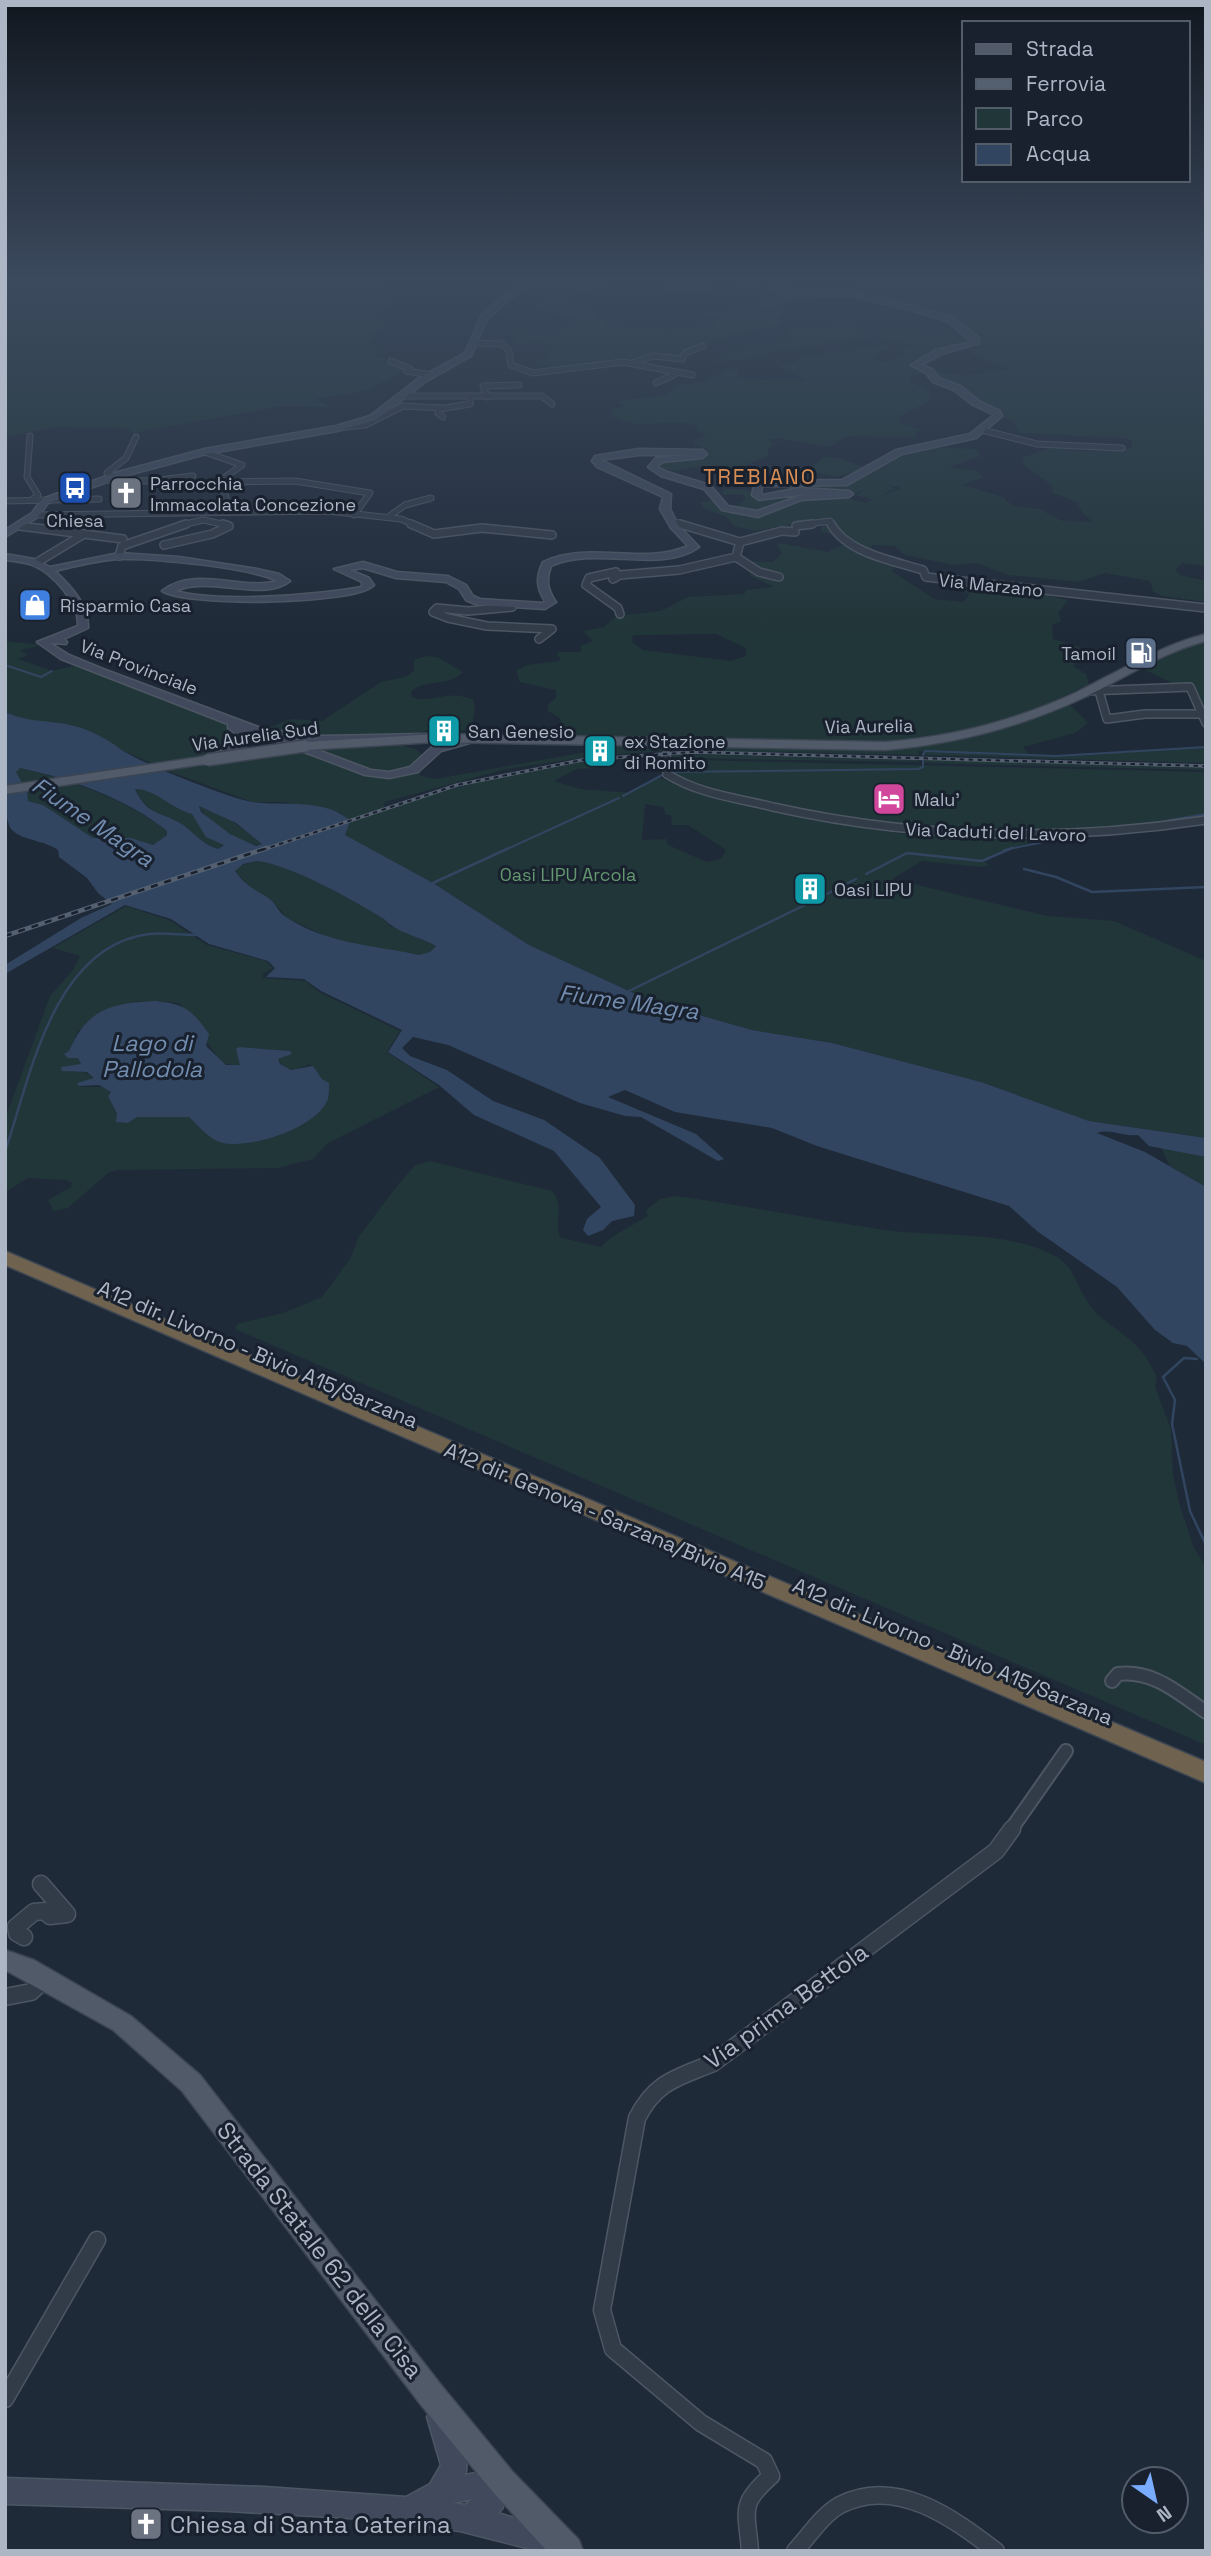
<svg xmlns="http://www.w3.org/2000/svg" width="1211" height="2556" viewBox="0 0 1211 2556" font-family="'Space Grotesk',sans-serif">
<rect width="100%" height="100%" fill="#1f2a38"/>
<g fill="#213639" fill-rule="evenodd">
<path d="M5 276H404L369 285 401 299 374 316 386 326 372 336 369 343 378 350 374 357 385 358 386 362 406 370 364 391 316 399 329 406 327 407 282 406 132 433 131 429 122 428 54 427 5 437Z"/>
<path d="M550 276H558L560 279 607 276V285L569 297 568 302 578 307 592 308 595 316 607 321 605 326 666 331 713 325 717 319 701 313C718 308 777 300 790 308L777 318 783 324 715 339 712 344 697 346 682 357 667 355C635 360 556 377 531 359L548 360 552 345C537 338 524 347 510 342L516 339 512 333 517 329 533 335 553 336 579 323 574 318 542 311 530 302 551 293 534 286 538 284 537 279Z"/>
<path d="M893 276H923L928 283 948 280 947 276H1206V566L1182 563 1175 570 1180 575 1206 581V602L1162 596 1153 591 1150 581 1105 573 1079 582 1008 575 976 563 953 565 905 555 894 546 873 545 871 548 896 565 892 571 934 599 963 602 970 594 953 588 947 580 1048 591 1049 596 1068 600 1058 613 1061 621 1052 625 1053 639 1105 655 1084 656 1073 666 1086 674 1089 684 1019 718 975 731 903 742 566 735 560 718 548 711V704L556 698V690L520 682 516 671 527 665 558 661 561 659 557 655 559 652H581V646L593 641 583 631 604 627 617 616 661 611 688 597 744 594 747 590 774 587 751 576 747 569 750 568 748 561 773 562 782 553 777 546 780 543 828 552 852 540 821 531 822 524H794L755 531 734 526 727 517 703 508 701 502 712 500 730 512 754 517 772 513 795 500 846 497 865 503 902 488 883 484 895 488 874 500 856 495 867 489 856 493 785 492 790 485H841L864 474 860 470 836 477 808 471 824 457 839 458 866 468 927 447 974 449 980 453 978 457 949 467 977 471 984 477 962 485 1003 497 1013 506 1039 509 1062 521 1093 522 1084 515 1077 502 1053 493 1052 485 1025 466 1022 458 1049 448 1085 451 1132 448V441L1125 438 1019 433 1015 423 939 380 933 371 965 376 1010 369 971 354 980 342 959 319 906 303 843 291 857 285 897 280ZM716 634 746 648V656L731 661 643 650 632 642 633 635H640Z"/>
<path d="M851 326 868 337 770 352 760 358 713 362 725 353 744 350 748 345 774 344 781 339 797 340 786 334 789 330Z"/>
<path d="M949 331 972 342 944 348 911 362 927 374H910L911 382 928 391 931 397 926 403 897 418 901 423 920 429 915 434 917 438 848 436 829 447 777 438 769 439 771 444 780 441 768 449V456C742 466 726 479 699 466L675 471 658 469 659 462 707 449 694 445 695 440 707 435 697 431 698 426C667 416 643 433 612 416V410L625 406 619 404 620 401 666 395 678 385 699 383 732 369H740L737 372 738 379 804 381 807 380 778 366 798 362 796 359 800 357 886 345 891 346 869 358 885 362 906 354 900 349 902 348 920 345 889 342 881 332C890 332 902 329 911 332 921 334 925 341 938 339L935 336Z"/>
<path d="M724 489 748 490 756 497 768 500 785 495 837 492 798 496 757 513 734 509 746 498 743 495 722 494Z"/>
<path d="M1206 638V716L1194 687H1181L1141 668Z"/>
<path d="M5 641 43 645 20 650 28 655 18 659 52 671 77 665 231 725 244 737 227 753 153 764 61 723 26 721 5 712Z"/>
<path d="M426 656 437 657 463 672C450 687 425 678 411 692L412 697C430 705 449 688 473 700L475 707 472 727 461 731 434 728 410 736H291L265 729 292 719 322 721 381 682 405 677 414 671V660Z"/>
<path d="M1069 704 1088 723 1075 733 1023 747 1029 754C1087 758 1147 749 1206 748V763L923 755 922 751H918L919 755 670 750 672 744C806 747 944 760 1069 704Z"/>
<path d="M596 742 640 743V748L664 747 665 751 595 756 506 769 385 802 383 809 502 775 595 760 596 768 577 769 554 781 580 789 632 793 657 777 748 806 811 820 918 836 1044 839 1003 850 982 860 990 865 980 867 922 861 892 879 1048 916 1114 921 1206 961V1138L1089 1121 981 1082 832 1043 752 1030 653 1002 529 945 433 883 344 835 342 813 283 802H252L166 770 298 750 368 775 417 771 421 776 435 779 581 753 590 749ZM645 804 663 807 666 815H671L672 825H688L726 850 722 858 707 862 668 845 666 839 642 840Z"/>
<path d="M393 743 416 749 424 756 417 766 376 772 307 749Z"/>
<path d="M671 754 919 760 920 762 677 758H671Z"/>
<path d="M693 760 1206 772V815L1199 818C1163 823 1125 832 1089 833 946 838 806 820 671 774L669 770 671 761Z"/>
<path d="M925 760 1206 766V770L924 763Z"/>
<path d="M20 768C71 780 126 799 168 832L167 835 153 845 131 838H93L43 805 28 801 15 771Z"/>
<path d="M135 789C155 788 172 809 192 814 203 827 207 837 224 844L218 849C203 844 198 837 187 828 165 810 152 821 135 789Z"/>
<path d="M199 806 229 819 263 844C248 849 203 820 199 806Z"/>
<path d="M257 861C291 865 353 900 384 919L390 926 436 946 430 952 420 955 355 945 330 938 287 918 273 902 252 890 235 871V867Z"/>
<path d="M126 906 169 920 207 945 266 961 273 968 263 974V978L306 981 319 992 400 1031 387 1052 439 1087 328 1143 313 1159 278 1168 118 1170 109 1172 68 1208 53 1211 48 1200 71 1187 72 1183 66 1180 28 1178 5 1192V1119L50 996 73 970 80 956 53 948ZM156 1001 179 1003 222 1063 240 1066 239 1047 290 1051 291 1054 278 1059C286 1076 300 1068 310 1064L322 1079 222 1143 201 1130 189 1117H137L128 1123 117 1115 108 1096 111 1092 107 1087H79L78 1083 95 1079C85 1067 72 1075 61 1068L82 1065 78 1058 68 1055 78 1031 134 1002Z"/>
<path d="M1160 1146 1206 1157V1187L1170 1166Z"/>
<path d="M430 1161 552 1191C566 1207 552 1223 561 1238L601 1247C608 1237 635 1224 648 1216L646 1210 660 1199 675 1196C745 1205 815 1220 885 1230 938 1237 1010 1230 1057 1257 1073 1266 1077 1286 1087 1301 1107 1332 1139 1332 1157 1378L1155 1387 1171 1429 1173 1475 1180 1506 1194 1548 1206 1567V1745L235 1329 237 1324 283 1313 322 1297 350 1259 358 1238 393 1191 415 1165Z"/>
</g>
<g fill="#314560" fill-rule="evenodd">
<path d="M5 712C32 724 52 719 78 727 92 731 110 741 119 748 133 760 233 800 253 802 282 806 328 798 350 821L345 835 433 883 529 945 653 1002 752 1030 832 1043 981 1082 1089 1121 1206 1138V1157L1149 1146 1138 1135C1124 1137 1110 1128 1097 1133L1145 1152 1206 1187V1364L1187 1346 1173 1343 1155 1330 1117 1287 1037 1231 1009 1206 817 1146 772 1128 675 1112 625 1090 608 1097 696 1134 724 1159 718 1161 641 1117 625 1116 580 1103 448 1045 413 1037 402 1048 410 1056 447 1070 493 1101 544 1120 600 1158 635 1205 634 1216 612 1221 603 1230 588 1236 583 1230 587 1219 601 1207 554 1151 474 1115 439 1085 388 1052 402 1030 321 991 304 979 266 977 275 968 268 961 209 944 171 919 125 905 5 974V965L81 918 112 904 98 893 87 878 59 857 58 850C45 840 22 841 11 829 8 825 8 818 5 813ZM20 768C71 779 126 798 167 831V835L153 845 131 838H93L43 805 28 801 27 792 16 772ZM135 789C155 789 172 809 192 814L206 837 224 845 218 849C203 844 198 837 187 828 167 811 148 819 135 789ZM199 806 236 823 262 844 256 846 230 834 201 812ZM257 861C291 865 353 900 384 919 395 932 420 937 436 946L430 952 419 955C373 945 327 944 286 917 279 913 277 906 272 901 257 889 249 890 235 871L243 864Z"/>
<path d="M156 1001C185 1004 192 1010 209 1034L206 1046 226 1065H240L236 1049 239 1047 290 1051 292 1054 278 1059 280 1064 291 1070 313 1066 322 1079 329 1083C329 1088 329 1094 328 1099 317 1128 251 1149 223 1143 210 1140 198 1126 189 1117H137L128 1123 116 1122 117 1114 108 1096 111 1092 99 1085 79 1086 77 1083 94 1078 87 1072 62 1071 61 1067 81 1064 78 1058H68L64 1054 69 1051C88 1008 112 1003 156 1001Z"/>
</g>
<g fill="none" stroke-linecap="round" stroke-linejoin="round">
<g stroke="#314560" stroke-width="2">
<path d="M5 665 41 677 52 671"/>
<path d="M923 755 925 751 1056 756 1206 747"/>
<path d="M673 772 918 769 923 767V759"/>
<path d="M623 796 666 773"/>
<path d="M1147 824 1206 814"/>
<path d="M505 850 619 798"/>
<path d="M1004 850 1044 842"/>
</g>
<g stroke="#314560" stroke-width="2.5">
<path d="M1024 869 1056 877 1092 892 1206 887"/>
<path d="M866 874 907 853 982 861 1012 848"/>
<path d="M433 883 509 848"/>
<path d="M819 898 856 879"/>
<path d="M629 991 815 900"/>
<path d="M5 1152C29 1081 51 956 138 936 157 931 177 935 197 935"/>
<path d="M1197 1359 1184 1358 1163 1377 1175 1400 1172 1424 1190 1511 1206 1545"/>
</g>
<defs>
<g id="street-far3">
<path d="M667 290 709 287V276"/>
<path d="M764 302H777L801 294"/>
<path d="M475 343 503 344 509 351 511 365 533 373 623 362 692 375"/>
<path d="M391 361 410 369 407 371 431 375"/>
<path d="M632 363 653 356 682 359 685 353 703 346"/>
<path d="M656 383 675 374"/>
<path d="M403 396H542L552 404"/>
<path d="M487 397 483 386 519 385"/>
<path d="M443 417 438 413 439 409 470 404V397"/>
<path d="M337 428 365 425 403 406 442 408"/>
<path d="M982 430 1037 444 1122 448"/>
<path d="M30 436 27 477 38 495 32 500"/>
<path d="M205 452 242 465 221 480 227 502 225 511"/>
<path d="M114 476 107 473 126 458 136 437"/>
<path d="M102 480 151 481 193 476"/>
<path d="M221 482 295 481 370 493 354 515"/>
<path d="M5 501 99 499"/>
<path d="M35 515 328 511 401 519 415 525"/>
<path d="M388 517 405 505 431 498"/>
<path d="M671 521 685 525"/>
<path d="M181 525 203 520 227 525"/>
<path d="M800 525 830 521 832 525"/>
</g>
<g id="street-far2">
<path d="M411 524 434 534 482 528 552 535"/>
<path d="M680 524 740 542 782 531 795 532"/>
<path d="M831 524C847 553 894 561 923 570L926 577 1206 608"/>
<path d="M20 526 123 539"/>
<path d="M796 526 812 524"/>
<path d="M164 545 212 534 229 526 223 524"/>
<path d="M119 556 122 546 186 524"/>
<path d="M736 557 759 572 779 577"/>
<path d="M36 563 84 534"/>
<path d="M616 572 589 578 586 585 618 608 620 614"/>
<path d="M613 579 620 575 679 570 736 557 740 542"/>
<path d="M512 607 468 611 437 608 433 612 448 618 487 626 552 629 539 639"/>
<path d="M1087 691 1190 687 1206 723"/>
<path d="M1099 691 1107 719 1145 714H1202"/>
<path d="M666 755 667 774"/>
<path d="M667 774C699 794 737 798 773 807 917 839 1060 842 1206 820"/>
</g>
<g id="street-far1">
<path d="M1112 1681 1118 1674C1154 1670 1178 1693 1206 1712"/>
<path d="M1010 1831 1066 1751"/>
</g>
<g id="street">
<path d="M24 1937 17 1933 16 1927 34 1912 45 1911 50 1916 67 1914 41 1884"/>
<path d="M5 1997 31 1992 45 1979"/>
<path d="M5 2399 97 2240"/>
<path d="M750 2551C747 2511 738 2505 771 2476L764 2461 701 2423 613 2349 602 2310 637 2118C656 2081 677 2078 713 2063L996 1851 1012 1829"/>
<path d="M795 2551C809 2536 822 2515 840 2505 896 2476 953 2518 996 2551"/>
</g>
<g id="secondary">
<path d="M524 276H532L534 285 509 300 487 319 471 356 425 382 376 420 337 431 206 454 124 476 48 503 38 517 5 537V530L32 513 42 499 118 472 205 449 336 426 370 416 419 378 465 353 481 316 503 296 526 284Z"/>
<path d="M737 276 784 277 788 279 780 288 784 291 850 292 913 306 953 317 979 338V343L942 354 921 365 932 369 939 378 960 386 979 401 1000 411 1002 416 976 438 902 454 847 485 762 486 761 494 763 495 799 488 849 491 853 494 849 497 801 500 758 517 722 510 704 489 661 476 648 467 656 458 687 455H639L601 460 671 494 670 509 678 525 699 547C661 575 595 545 551 566 546 580 547 589 556 602L545 609 478 605 466 600 459 589 446 582 396 578 363 568 350 570 369 578 374 585C357 605 185 607 162 591 195 565 241 591 277 581 248 567 154 558 120 559 98 560 76 566 55 571 71 586 89 605 88 628L64 639 67 642 66 644 50 643 69 655 103 669 277 734 282 731 324 736 427 734 433 737 427 740 324 742 286 738 371 770 389 772 410 767 433 746 474 737 480 740 441 751 418 772 389 778 365 775 246 730 250 734 245 748 217 760H209V756L236 744 238 735 228 728V724L61 659 37 642 78 626C79 603 54 574 33 565 24 562 15 561 5 560V554L34 559 50 567 119 553 179 557 257 569 279 574 290 581C262 603 210 575 176 591 218 603 317 595 362 587V582L334 569 363 562 397 572 448 576 466 585 473 596 480 599 543 603 545 601C536 587 536 577 543 562 589 540 642 566 688 546L671 528 660 509 663 497 597 467 592 461 595 456 639 449 703 450 707 454 702 458 662 462 657 467 667 472 710 485 728 506 757 511 805 494 759 500 752 495 755 481 842 480 896 450 970 434 994 415 973 405 954 390 933 382 926 373 911 365 936 350 972 342 947 321 911 310 850 296 783 295 772 289 779 281 738 280 734 278Z"/>
<path d="M440 2405 449 2408C456 2424 471 2461 465 2475L502 2468 511 2472 515 2481 502 2509 498 2513 561 2533 565 2542 562 2551H538L460 2531 366 2519 228 2511 5 2504V2478L265 2487 406 2497 430 2484 441 2465 427 2417 431 2408ZM472 2499 465 2505 453 2503Z"/>
</g>
<g id="primary">
<path d="M1206 634V641C1163 652 1125 678 1085 697 1021 727 955 744 885 750L436 742 305 750 299 746 305 742 436 734 885 742C952 737 1014 721 1075 693 1118 672 1159 646 1206 634Z"/>
<path d="M207 756 211 757V763L5 794V786Z"/>
<path d="M5 1950 34 1960 131 2016 200 2075 441 2385 512 2471 579 2540 583 2551H547L492 2491 421 2405 182 2091 113 2030 5 1970Z"/>
</g>
<path id="highway" d="M5 1251 1206 1762V1783L5 1265Z"/>
</defs>
<use href="#street-far3" stroke="#4d5663" stroke-width="7"/>
<use href="#street-far2" stroke="#4d5663" stroke-width="10"/>
<use href="#street-far1" stroke="#4d5663" stroke-width="16"/>
<use href="#street" stroke="#4d5663" stroke-width="19"/>
<use href="#secondary" stroke="#4d5663" stroke-width="3"/>
<use href="#primary" stroke="#3c4552" stroke-width="3"/>
<use href="#highway" stroke="#3d4653" stroke-width="3"/>
<use href="#street-far3" stroke="#323b48" stroke-width="5"/>
<use href="#street-far2" stroke="#323b48" stroke-width="7"/>
<use href="#street-far1" stroke="#323b48" stroke-width="12"/>
<use href="#street" stroke="#323b48" stroke-width="16"/>
<use href="#secondary" fill="#404a5c" fill-rule="evenodd"/>
<use href="#primary" fill="#505a69" fill-rule="evenodd"/>
<use href="#highway" fill="#6f624f" fill-rule="evenodd"/>
<defs>
<path id="rail-far1" d="M262 850 457 785 582 760 692 752 1206 766"/>
<path id="rail" d="M5 936 267 848"/>
</defs>
<use href="#rail-far1" stroke="#545f70" stroke-width="3.5"/>
<use href="#rail" stroke="#545f70" stroke-width="5"/>
<use href="#rail-far1" stroke="#18212d" stroke-width="2" stroke-dasharray="4.5" stroke-linecap="butt"/>
<use href="#rail" stroke="#18212d" stroke-width="2.5" stroke-dasharray="7" stroke-linecap="butt"/>
<defs>
<path id="primary-bridge" d="M207 760 305 746"/>
</defs>
<use href="#primary-bridge" stroke="#3c4552" stroke-width="14" stroke-linecap="butt"/>
<use href="#primary-bridge" stroke="#505a69" stroke-width="11"/>
</g>
<linearGradient id="sky" x2="0" y2="1"><stop stop-color="#11171f"/><stop offset="0.44" stop-color="#3c4a5e"/><stop offset="1" stop-color="#3c4a5e" stop-opacity="0"/></linearGradient>
<rect width="1211" height="634" fill="url(#sky)"/>
<defs>
<symbol id="bus-square" viewBox="-11 -11 22 22"><rect x="-9" y="-9" width="18" height="18" rx="4" fill="#1a4fb4" stroke="#18212d"/><path d="M-5-6H5V4H4V6H2V4H-2V6H-4V4H-5ZM-3.5-4V0h7V-4ZM-3.5 1.2v1.5H-2V1.2ZM2 1.2v1.5H3.5V1.2Z" fill="#fff"/></symbol>
<symbol id="church-square" viewBox="-11 -11 22 22"><rect x="-9" y="-9" width="18" height="18" rx="4" fill="#6b7280" stroke="#18212d"/><path d="M-1.2-6h2.4v3.5h3.3v2.4h-3.3V6h-2.4V-.1h-3.3v-2.4h3.3Z" fill="#fff"/></symbol>
<symbol id="shop-square" viewBox="-11 -11 22 22"><rect x="-9" y="-9" width="18" height="18" rx="4" fill="#3f7fe0" stroke="#18212d"/><path d="M-5-2.5h2.3a2.7 3.5 0 0 1 5.4 0H5L5.5 6h-11ZM-1.5-2.5h3a1.5 2.3 0 0 0-3 0Z" fill="#fff"/></symbol>
<symbol id="fuel-square" viewBox="-11 -11 22 22"><rect x="-9" y="-9" width="18" height="18" rx="4" fill="#5c6f8a" stroke="#18212d"/><path d="M-5.5-6h7V0h2V4h1.3V-2.5L3-4.5l.8-.8L6-3V5H2.5V1h-1V6h-7ZM-4.2-4.7v3.2H.2V-4.7Z" fill="#fff"/></symbol>
<symbol id="building-square" viewBox="-11 -11 22 22"><rect x="-9" y="-9" width="18" height="18" rx="4" fill="#0f9aa8" stroke="#18212d"/><path d="M-4-6H4V6H1V3H-1V6H-4ZM-2.5-4.3h1.7v1.8h-1.7ZM.8-4.3h1.7v1.8H.8ZM-2.5-1h1.7V.8h-1.7ZM.8-1h1.7V.8H.8Z" fill="#fff"/></symbol>
<symbol id="hotel-square" viewBox="-11 -11 22 22"><rect x="-9" y="-9" width="18" height="18" rx="4" fill="#d1479c" stroke="#18212d"/><path d="M-6-4.5h1.5V1H6V5H4.5V3h-9V5H-6ZM-4 0a1.8 1.8 0 1 1 3.6 0ZM.5 0V-2.5h3Q6-2.5 6 0Z" fill="#fff"/></symbol>
</defs>
<g fill-rule="evenodd">
<use href="#bus-square" x="56" y="469" width="38" height="38"/>
<use href="#church-square" x="107" y="474" width="38" height="38"/>
<use href="#shop-square" x="16" y="586" width="38" height="38"/>
<use href="#fuel-square" x="1122" y="634" width="38" height="38"/>
<use href="#building-square" x="425" y="712" width="38" height="38"/>
<use href="#building-square" x="581" y="732" width="38" height="38"/>
<use href="#hotel-square" x="870" y="780" width="38" height="38"/>
<use href="#building-square" x="791" y="870" width="38" height="38"/>
<use href="#church-square" x="127" y="2505" width="38" height="38"/>
</g>
<g text-anchor="middle" dominant-baseline="central" stroke-width="6" stroke-linejoin="round" paint-order="stroke">
<g font-size="18" fill="#acb6c5" stroke="#18212d" text-anchor="start">
<text x="150" y="483">Parrocchia<tspan x="150" dy="21">Immacolata Concezione</tspan></text>
<text x="75" y="520" text-anchor="middle">Chiesa</text>
<text x="60" y="605">Risparmio Casa</text>
<text x="1116" y="653" text-anchor="end">Tamoil</text>
<text x="468" y="731">San Genesio</text>
<text x="624" y="741">ex Stazione<tspan x="624" dy="21">di Romito</tspan></text>
<text x="914" y="799">Malu'</text>
<text x="834" y="889">Oasi LIPU</text>
</g>
<g font-size="18" fill="#acb6c5" stroke="#18212d">
<text transform="translate(991 585) rotate(6)">Via Marzano</text>
<text transform="translate(139 667) rotate(21)">Via Provinciale</text>
<text transform="translate(869 726) rotate(-1)">Via Aurelia</text>
<text transform="translate(255 736) rotate(-8)">Via Aurelia Sud</text>
<text transform="translate(996 832) rotate(2)">Via Caduti del Lavoro</text>
</g>
<g font-size="18" fill="#63976f" stroke="#18212d">
<text x="568" y="874">Oasi LIPU Arcola</text>
</g>
<g font-size="21" letter-spacing="2" fill="#d98d54" stroke="#18212d">
<text x="760" y="476">TREBIANO</text>
</g>
<g font-size="21" fill="#acb6c5" stroke="#18212d">
<text transform="translate(258 1354) rotate(23)">A12 dir. Livorno - Bivio A15/Sarzana</text>
<text transform="translate(605 1516) rotate(23)">A12 dir. Genova - Sarzana/Bivio A15</text>
<text transform="translate(953 1651) rotate(23)">A12 dir. Livorno - Bivio A15/Sarzana</text>
</g>
<g font-size="23" font-style="italic" fill="#738db0" stroke="#18212d">
<text transform="translate(93 822) rotate(34)">Fiume Magra</text>
<text transform="translate(629 1002) rotate(8)">Fiume Magra</text>
<text x="152" y="1043">Lago di<tspan x="152" dy="26">Pallodola</tspan></text>
</g>
<g font-size="24" fill="#acb6c5" stroke="#18212d">
<text transform="translate(786 2006) rotate(-36)">Via prima Bettola</text>
<text transform="translate(320 2250) rotate(52)">Strada Statale 62 della Cisa</text>
</g>
<g font-size="24" fill="#acb6c5" stroke="#18212d" text-anchor="start">
<text x="170" y="2524">Chiesa di Santa Caterina</text>
</g>
</g>
<rect width="1211" height="2556" fill="none" stroke="#acb6c5" stroke-width="14"/>
<rect x="962" y="21" width="228" height="161" fill="#18212d" stroke="#535d6a" stroke-width="2"/>
<rect x="976" y="44" width="35" height="10" fill="#505a69" stroke="#535d6a" stroke-width="2"/>
<text x="1026" y="56" font-size="21" fill="#acb6c5">Strada</text>
<rect x="976" y="79" width="35" height="10" fill="#545f70" stroke="#535d6a" stroke-width="2"/>
<text x="1026" y="91" font-size="21" fill="#acb6c5">Ferrovia</text>
<rect x="976" y="108" width="35" height="21" fill="#213639" stroke="#535d6a" stroke-width="2"/>
<text x="1026" y="126" font-size="21" fill="#acb6c5">Parco</text>
<rect x="976" y="144" width="35" height="21" fill="#314560" stroke="#535d6a" stroke-width="2"/>
<text x="1026" y="161" font-size="21" fill="#acb6c5">Acqua</text>
<g transform="translate(1155 2500) rotate(146)"><circle r="33" fill="#18212d" stroke="#535d6a" stroke-width="2"/>
<path d="M0-5L12 26L0 18L-12 26Z" fill="#79acfe"/>
<text y="-10" font-size="19" font-weight="bold" text-anchor="middle" fill="#acb6c5">N</text>
</g>
</svg>
